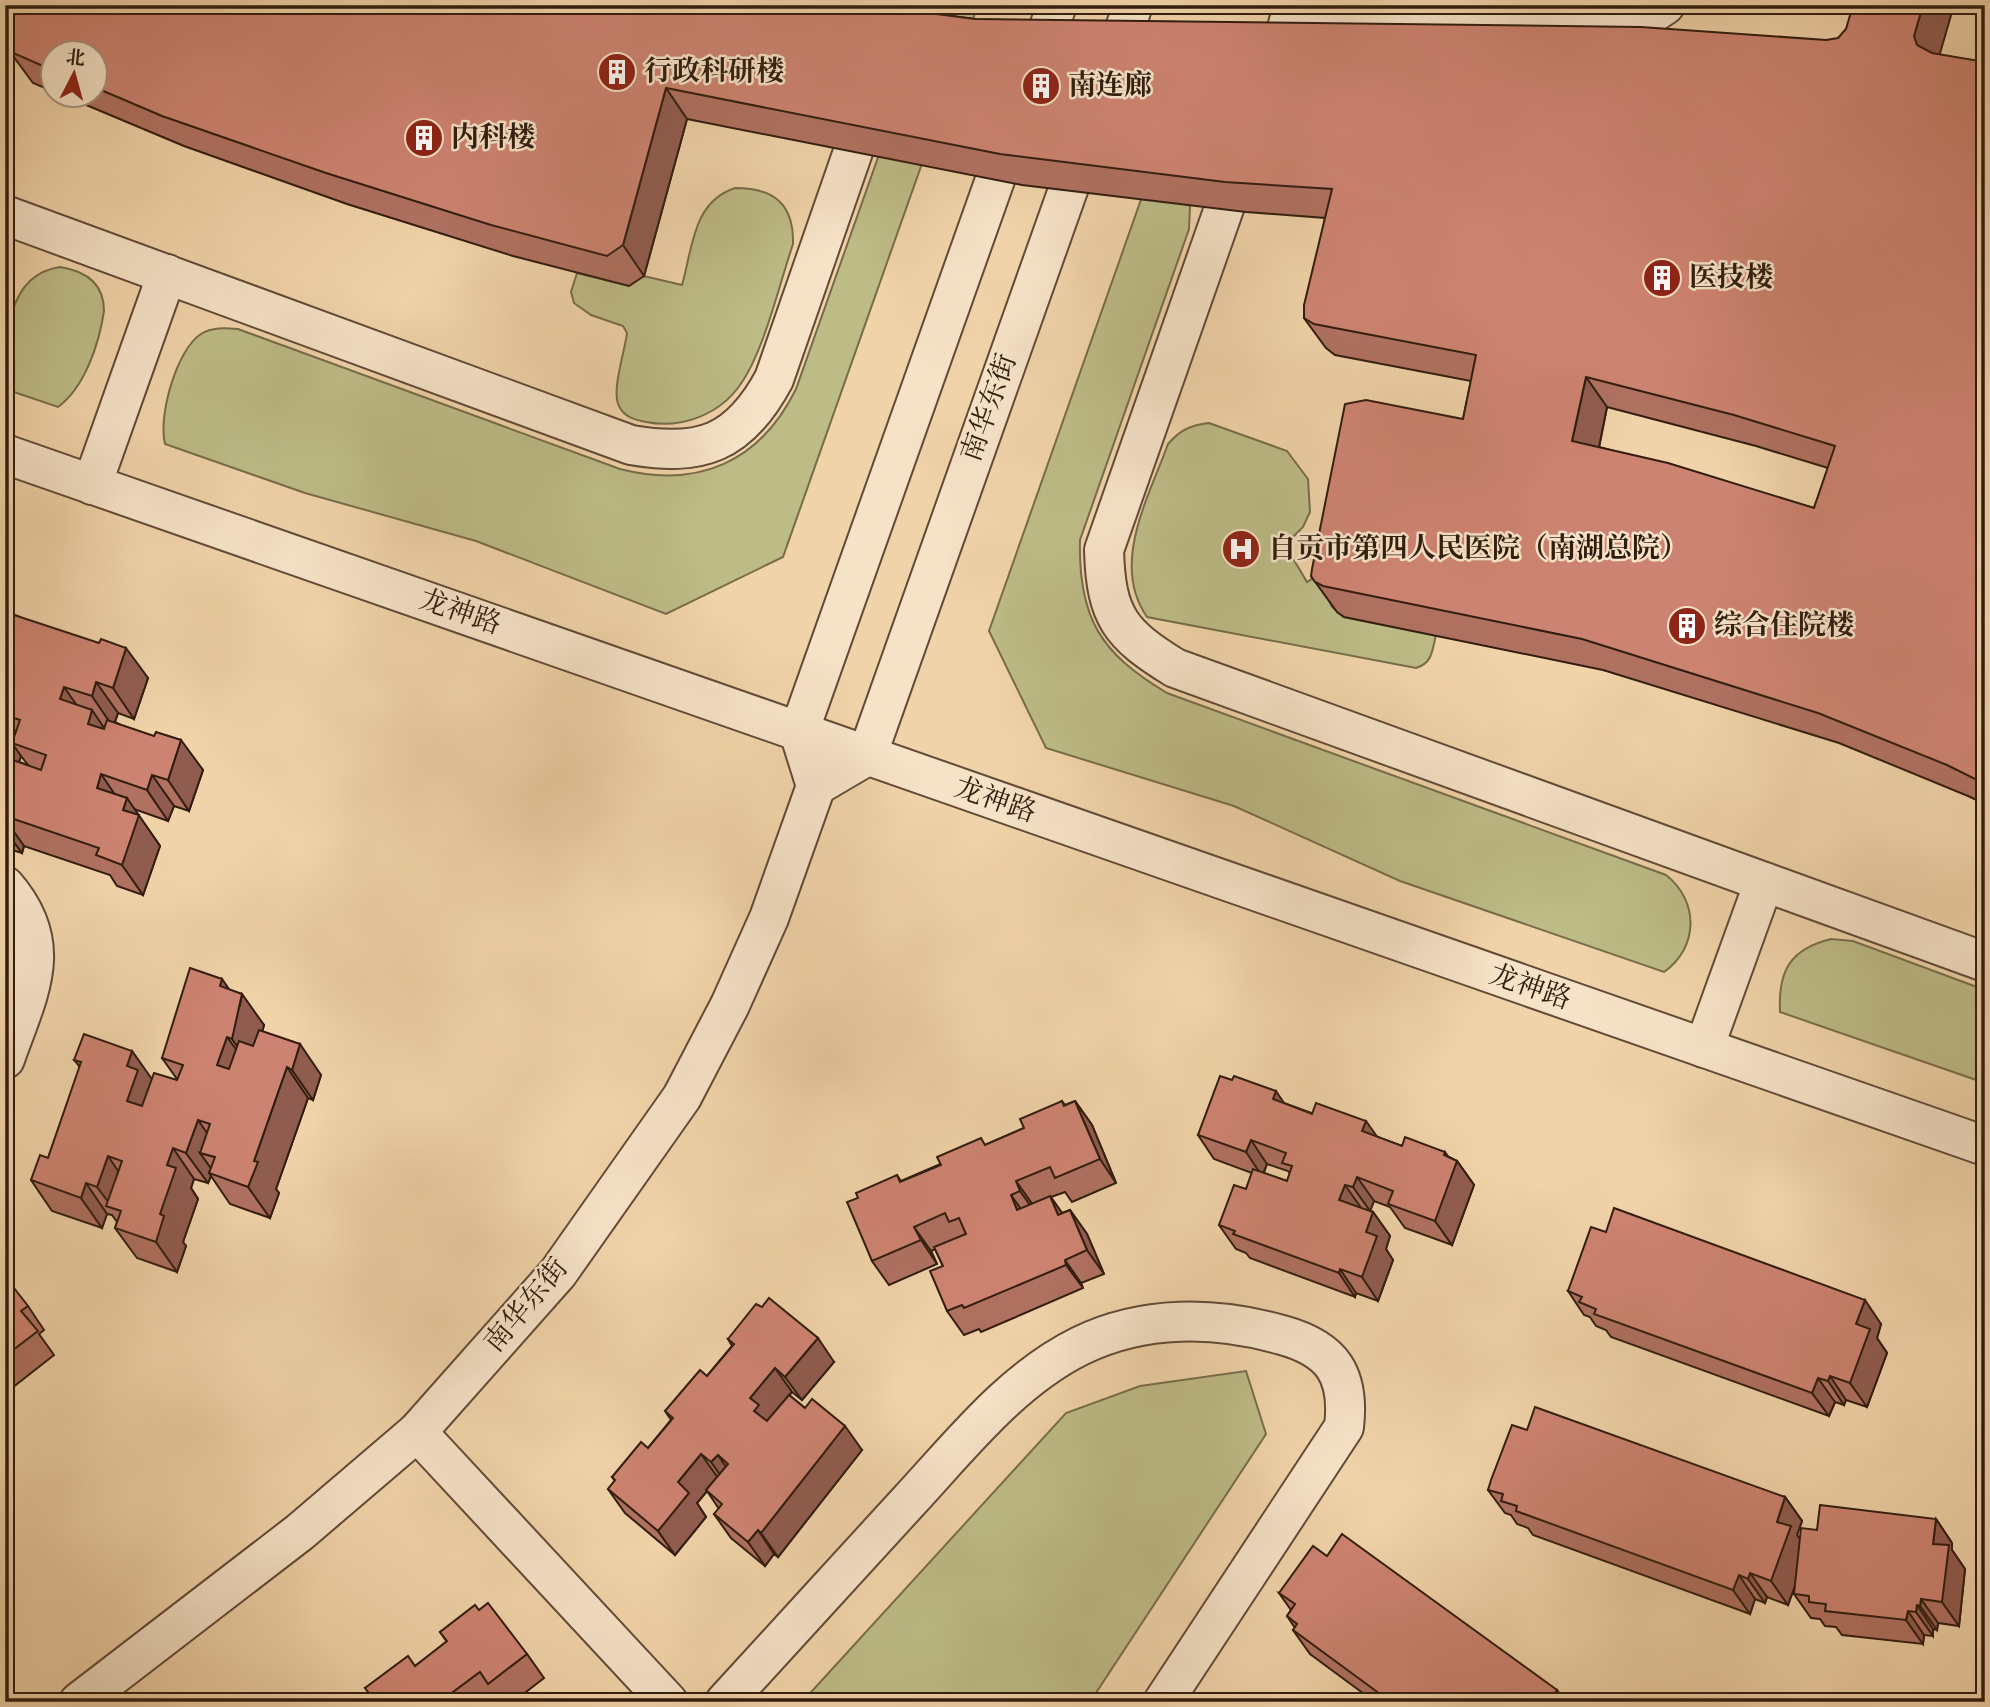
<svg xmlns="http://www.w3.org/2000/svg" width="1990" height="1707" viewBox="0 0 1990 1707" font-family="'IM FELL English','Noto Serif SC',serif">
<rect width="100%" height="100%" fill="#f1d3a9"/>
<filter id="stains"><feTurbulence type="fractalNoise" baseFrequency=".00286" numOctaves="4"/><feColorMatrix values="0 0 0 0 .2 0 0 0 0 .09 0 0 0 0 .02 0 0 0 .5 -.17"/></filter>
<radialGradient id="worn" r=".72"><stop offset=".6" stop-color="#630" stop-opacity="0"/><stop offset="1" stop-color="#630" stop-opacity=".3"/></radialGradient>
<g fill="#bdbb86" stroke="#776c4a" stroke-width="2">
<path d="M932 5H978L783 557 666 614 476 541 305 493 165 444C158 417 176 350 201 334 212 327 225 328 238 329L620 469C698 489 760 462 796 389Z"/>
<path d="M1150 174 1185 195 1190 207 1189 229 1080 540C1078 618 1101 654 1167 693L1666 875C1699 901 1699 947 1664 972L1400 881 1234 806 1046 748 989 631Z"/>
<path d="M735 188C774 188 794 204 793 244 779 285 764 352 740 385 719 415 681 429 646 422 635 420 624 417 619 406 611 391 625 351 627 333L623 326 591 315 574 303 571 292 577 273 629 286 644 276 682 285C693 246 693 202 735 188Z"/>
<path d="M60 267C86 271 104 283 104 311 99 344 85 387 58 407L5 389C5 344 4 275 60 267Z"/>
<path d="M1209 423 1287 451 1308 479 1310 512 1303 527 1285 545 1307 582 1318 575 1332 607 1344 617 1436 635C1432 650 1433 663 1416 668L1147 617C1110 564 1149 497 1168 444 1180 430 1191 425 1209 423Z"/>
<path d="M1831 939 1853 941 1985 990V1083L1780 1012C1778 971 1790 949 1831 939Z"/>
<path d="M1246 1371 1266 1434 1090 1702H802L1066 1413 1140 1386Z"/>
</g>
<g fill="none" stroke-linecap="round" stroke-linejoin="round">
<defs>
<g id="minor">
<path d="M1289 21 1619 25 1640 22 1665 5"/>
<path d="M1034 69 1057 5"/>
<path d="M1111 69 1133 5"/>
<path d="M1272 70 1295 5"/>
<path d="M1013 129 799 732 816 786 867 756 1085 142"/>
<path d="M1241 160 1104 550C1106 617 1120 634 1175 668L1985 962"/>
<path d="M5 215 631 445C701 457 739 444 774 379L904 5"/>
<path d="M5 454 1985 1146"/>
<path d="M92 485 167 274"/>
<path d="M5 886C57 946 28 993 5 1059"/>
<path d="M1704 1048 1764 882"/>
<path d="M417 1432 668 1702"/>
<path d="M79 1702 300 1532 417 1432 558 1273 682 1097 730 1005 769 918 816 786"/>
<path d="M725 1702C786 1635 847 1569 908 1502 960 1446 1011 1380 1080 1346 1143 1315 1215 1316 1282 1335 1333 1349 1350 1375 1344 1427L1163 1702"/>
</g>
</defs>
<use href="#minor" stroke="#614a36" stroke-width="42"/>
<use href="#minor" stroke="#f6e2c7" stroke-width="38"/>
</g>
<g fill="#b07161" stroke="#311d0f" stroke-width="2" fill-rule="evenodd">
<path d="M5 5H878L898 9 975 19 1939 55 1985 62V804L1968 796 1839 743 1603 670 1344 617 1337 612 1311 576 1463 419 1471 381 1335 355 1326 348 1304 318 1325 218 1246 212 1022 185 687 119 644 276 629 286 513 256 347 204 184 146 60 94H94V52H52V91L33 83 5 45 18 11ZM1607 407 1756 446 1828 468 1814 508 1599 447Z"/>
<path d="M5 605 13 614 148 678 134 719 118 713 115 722 203 770 189 811 174 806 168 821 134 809 160 846 143 895 117 886 110 875 24 846 22 853 5 848V769L9 762 5 761ZM21 756 28 765 19 762Z"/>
<path d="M222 979 229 990 264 1025 262 1031 321 1075 313 1100 308 1098 276 1189 279 1193 270 1218 230 1204 211 1176 208 1183 194 1179 191 1188 198 1199 183 1242 186 1246 177 1272 137 1258 115 1228 117 1222 112 1215 107 1214 102 1228 52 1211 31 1180 48 1158 80 1067 74 1060 132 1051 151 1079 177 1080V1079L162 1058Z"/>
<path d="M1062 1101 1065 1105 1075 1101 1092 1125 1116 1183 1072 1202 1065 1192 1051 1197 1062 1213 1070 1210 1087 1234 1104 1274 1081 1283 1083 1288 981 1332 979 1329 964 1335 947 1311 943 1266 935 1249 931 1251 937 1264 889 1285 872 1261 858 1198 897 1175 901 1181 1024 1128Z"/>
<path d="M1284 1103 1402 1146 1449 1157 1457 1161 1474 1185 1452 1245 1405 1228 1390 1207 1374 1201 1370 1211 1373 1212 1390 1236 1386 1249 1393 1260 1378 1301 1356 1293 1355 1297 1250 1258 1246 1253 1236 1249 1219 1225 1246 1189 1252 1173 1214 1159 1198 1135ZM1267 1164 1288 1171 1290 1173 1287 1181 1264 1173Z"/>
<path d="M5 1280 28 1306 44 1330 39 1334 54 1355 12 1388 14 1391 5 1397Z"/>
<path d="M1568 1291 1881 1324 1877 1338 1887 1353 1867 1407 1846 1400 1844 1405 1835 1402 1829 1416 1611 1337 1606 1330 1596 1326 1590 1317 1584 1315Z"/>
<path d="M728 1339 834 1362 802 1400 792 1392 789 1395 805 1408 862 1450 778 1557 774 1554 765 1566 731 1538 714 1514 719 1509 707 1491 697 1503 706 1517 675 1555 625 1513 608 1489 615 1481 612 1477 648 1448 671 1420 665 1411 707 1376 732 1346Z"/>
<path d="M1527 1430 1785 1497 1802 1521 1797 1535 1800 1539 1817 1530 1936 1519 1952 1543V1550L1965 1569 1959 1626 1938 1623 1937 1630 1933 1629V1636L1924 1635 1923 1644 1842 1635 1836 1627 1825 1626 1820 1619 1811 1618 1794 1594 1795 1585 1788 1605 1767 1597 1765 1603 1755 1599 1750 1614 1533 1535 1528 1528 1517 1524 1511 1515 1505 1513 1488 1490Z"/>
<path d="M1279 1593 1566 1702H1375L1310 1654 1293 1630 1295 1628 1287 1616 1291 1610Z"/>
<path d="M479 1610 527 1654 544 1678 513 1702H500L496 1696 489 1702H366L372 1697 365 1688 415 1666 447 1642 440 1632Z"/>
</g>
<g fill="#905c4f" stroke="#311d0f" stroke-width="2">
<path d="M1923 5H1954L1936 67 1917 45 1914 36Z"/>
<path d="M666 88 687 119 644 276 623 245Z"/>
<path d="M1586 377 1607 407 1594 472 1572 441Z"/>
<path d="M7 606 29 637 5 612Z"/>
<path d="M126 648 148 678 134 719 113 688Z"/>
<path d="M96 682 118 713 113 727 92 696Z"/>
<path d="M64 687 85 717 60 699Z"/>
<path d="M92 710 113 741 88 724Z"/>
<path d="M5 717 25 745 12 743 21 756 18 765 5 747Z"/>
<path d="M181 740 203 770 189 811 168 780Z"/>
<path d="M101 774 122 805 97 788Z"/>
<path d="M152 775 174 806 168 821 147 790Z"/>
<path d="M127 798 160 846 143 895 122 865 123 810Z"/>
<path d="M5 819 24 846 22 853 5 830Z"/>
<path d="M222 979 240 1005 242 994 264 1025 253 1069 232 1039 220 986Z"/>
<path d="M227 1037 249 1067 239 1096 217 1065Z"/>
<path d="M300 1044 321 1075 313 1100 292 1070Z"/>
<path d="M132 1051 154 1082 149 1132 127 1101V1066Z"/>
<path d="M287 1067 308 1098 276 1189 279 1193 270 1218 248 1187 254 1161Z"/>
<path d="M1276 1091 1292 1115 1273 1099Z"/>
<path d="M1075 1101 1092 1125 1116 1183 1100 1159Z"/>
<path d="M198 1120 219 1150 215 1157 200 1153 212 1170 209 1173 211 1176 208 1183 186 1153Z"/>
<path d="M1366 1121 1383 1145 1362 1131Z"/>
<path d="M1251 1140 1267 1164 1262 1176 1246 1152Z"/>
<path d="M173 1148 194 1179 191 1188 198 1199 183 1242 186 1246 177 1272 156 1242 167 1165Z"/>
<path d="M1445 1152 1455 1166 1457 1161 1474 1185 1452 1245 1435 1221Z"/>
<path d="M108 1156 129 1187 113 1208 97 1187Z"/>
<path d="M1357 1177 1374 1201 1370 1211 1353 1187Z"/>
<path d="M1016 1181 1033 1205 1037 1215 1020 1191Z"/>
<path d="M86 1183 107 1214 102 1228 81 1198Z"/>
<path d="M1345 1185 1362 1209 1339 1200Z"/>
<path d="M1011 1195 1028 1219 1017 1210Z"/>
<path d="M1050 1196 1067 1220 1058 1215Z"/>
<path d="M1070 1210 1087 1234 1104 1274 1087 1250Z"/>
<path d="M1373 1212 1390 1236 1386 1249 1393 1260 1378 1301 1362 1277 1366 1232Z"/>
<path d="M914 1227 931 1251 937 1264 921 1240Z"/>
<path d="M1065 1260 1081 1283 1083 1288 1066 1265Z"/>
<path d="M1340 1269 1356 1293 1355 1297 1339 1273Z"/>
<path d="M1865 1300 1881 1324 1877 1338 1887 1353 1867 1407 1850 1383 1856 1324Z"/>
<path d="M818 1338 834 1362 802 1400 785 1377Z"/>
<path d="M775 1368 792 1392 769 1419 775 1429 754 1411 750 1398Z"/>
<path d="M1830 1376 1846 1400 1844 1405 1828 1381Z"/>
<path d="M1818 1378 1835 1402 1829 1416 1812 1393Z"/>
<path d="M845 1426 862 1450 778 1557 761 1533Z"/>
<path d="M701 1454 718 1478 697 1503 706 1517 675 1555 658 1531 678 1482Z"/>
<path d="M718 1455 734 1479 728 1486 711 1462Z"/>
<path d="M1785 1497 1802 1521 1797 1535 1808 1550 1788 1605 1771 1581 1777 1522Z"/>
<path d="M1936 1519 1952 1543V1550L1965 1569 1959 1626 1942 1602 1933 1544Z"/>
<path d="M758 1530 774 1554 765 1566 748 1542Z"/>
<path d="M1750 1573 1767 1597 1765 1603 1748 1579Z"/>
<path d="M1739 1575 1755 1599 1750 1614 1733 1590Z"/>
<path d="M1921 1599 1938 1623 1937 1630 1920 1606Z"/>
<path d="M1917 1605 1933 1629V1636L1916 1612Z"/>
<path d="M1908 1611 1924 1635 1923 1644 1906 1620Z"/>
<path d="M1557 1690 1566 1702H1548Z"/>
</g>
<g fill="#cd8371" stroke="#311d0f" stroke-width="2" fill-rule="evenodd">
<path d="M22 5H878L898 9 975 19 1641 27 1826 40 1838 38 1846 29 1853 5H1923L1914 36 1917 45 1932 53 1985 62V784L1947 765 1818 713 1582 639 1323 586 1315 582 1311 576 1312 569 1345 404 1366 400 1463 419 1476 355 1314 324 1304 318V305L1332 189 1225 182 1000 154 666 88 623 245 607 256 491 225 326 173 162 116 94 87V52H52V70L11 52 5 45V31L7 25ZM1586 377 1734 415 1835 446 1814 508 1668 463 1572 441Z"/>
<path d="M5 605 7 606 5 612 99 643 101 639 126 648 113 688 96 682 92 696 64 687 60 699 92 710 88 724 104 729 107 720 154 736 156 732 181 740 168 780 152 775 147 790 101 774 97 788 127 798 123 810 139 815 122 865 96 855 99 848 5 816V769L10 759 41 770 46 755 12 743 20 720 5 715V676L8 669 5 668Z"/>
<path d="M190 968 222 979 220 986 242 994 232 1039 227 1037 217 1065 229 1069 239 1041 253 1046 259 1030 300 1044 292 1070 287 1067 254 1161 258 1162 248 1187 209 1173 215 1157 200 1153 210 1124 198 1120 186 1153 173 1148 167 1165 176 1168 160 1214 164 1216 156 1242 115 1228 121 1211 106 1206 122 1161 108 1156 97 1187 86 1183 81 1198 31 1180 40 1155 48 1158 81 1062 74 1060 84 1034 132 1051 127 1066 138 1070 127 1101 142 1106 154 1073 177 1080 183 1065 162 1058Z"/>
<path d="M1220 1076 1232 1080 1234 1076 1276 1091 1273 1099 1312 1114 1316 1103 1366 1121 1362 1131 1402 1146 1405 1137 1445 1152 1444 1155 1457 1161 1435 1221 1388 1204 1393 1191 1357 1177 1353 1187 1345 1185 1339 1200 1373 1212 1366 1232 1377 1236 1362 1277 1340 1269 1339 1273 1233 1234 1235 1231 1219 1225 1234 1185 1246 1189 1253 1169 1287 1181 1292 1166 1282 1163 1286 1153 1251 1140 1246 1152 1198 1135Z"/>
<path d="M1062 1101 1064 1106 1075 1101 1100 1159 1055 1178 1050 1167 1016 1181 1020 1191 1011 1195 1017 1210 1050 1196 1058 1215 1070 1210 1087 1250 1065 1260 1066 1265 964 1308 962 1305 947 1311 930 1271 943 1266 934 1247 966 1234 959 1218 949 1222 945 1213 914 1227 921 1240 872 1261 847 1202 858 1198 856 1193 897 1175 900 1182 941 1165 937 1157 981 1138 985 1145 1024 1128 1020 1119Z"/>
<path d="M1614 1208 1865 1300 1856 1324 1870 1329 1850 1383 1830 1376 1828 1381 1818 1378 1812 1393 1594 1314 1596 1309 1579 1302 1582 1297 1568 1291 1591 1227 1606 1232Z"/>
<path d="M7 1279 28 1306 21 1311 38 1331 5 1356V1280Z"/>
<path d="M769 1298 818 1338 785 1377 775 1368 750 1398 759 1405 754 1411 767 1421 789 1395 805 1408 812 1399 845 1426 761 1533 758 1530 748 1542 714 1514 722 1504 706 1490 728 1464 718 1455 711 1462 701 1454 678 1482 689 1493 658 1531 608 1489 615 1480 612 1477 641 1442 648 1448 673 1418 665 1411 700 1370 707 1376 734 1344 728 1339 756 1304 762 1307Z"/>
<path d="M1535 1407 1785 1497 1777 1522 1791 1526 1771 1581 1750 1573 1748 1579 1739 1575 1733 1590 1516 1511 1517 1506 1501 1501 1503 1494 1488 1490 1491 1480 1512 1425 1527 1430Z"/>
<path d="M1820 1505 1936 1519 1933 1544 1949 1545 1942 1602 1921 1599 1920 1606 1917 1605 1916 1612 1908 1611 1906 1620 1825 1611 1826 1604 1809 1602V1596L1794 1594 1801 1528 1817 1530Z"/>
<path d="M1342 1534 1557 1690 1548 1702H1391L1293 1630 1297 1624 1287 1616 1295 1604 1279 1593 1313 1546 1327 1556Z"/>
<path d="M488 1603 527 1654 488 1684 480 1672 449 1695 455 1702H366L372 1697 365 1688 408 1656 415 1666 447 1641 440 1632 475 1605 479 1610Z"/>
<path d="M358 1696 362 1702H351Z"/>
</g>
<defs>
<symbol id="building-disc" viewBox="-11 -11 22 22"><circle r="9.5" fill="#8f2418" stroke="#f6e2c7"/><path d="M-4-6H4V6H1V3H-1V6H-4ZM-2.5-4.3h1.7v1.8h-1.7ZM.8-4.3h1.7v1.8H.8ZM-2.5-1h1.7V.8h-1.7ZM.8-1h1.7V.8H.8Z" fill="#fff"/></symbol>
<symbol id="hospital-disc" viewBox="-11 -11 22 22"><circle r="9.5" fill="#8f2418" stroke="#f6e2c7"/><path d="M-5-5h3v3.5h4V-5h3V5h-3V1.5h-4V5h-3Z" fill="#fff"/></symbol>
</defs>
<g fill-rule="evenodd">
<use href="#building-disc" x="595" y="50" width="44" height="44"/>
<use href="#building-disc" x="1019" y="64" width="44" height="44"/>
<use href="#building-disc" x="402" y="116" width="44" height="44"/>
<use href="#building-disc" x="1640" y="256" width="44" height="44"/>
<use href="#hospital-disc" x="1219" y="527" width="44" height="44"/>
<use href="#building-disc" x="1665" y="604" width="44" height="44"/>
</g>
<g text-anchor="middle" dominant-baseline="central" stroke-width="5" stroke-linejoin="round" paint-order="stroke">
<g font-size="28" font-weight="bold" fill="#311d0f" stroke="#f6e2c7" text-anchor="start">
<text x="644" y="72">行政科研楼</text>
<text x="1068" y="86">南连廊</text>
<text x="451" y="138">内科楼</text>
<text x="1689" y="278">医技楼</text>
<text x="1268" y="549">自贡市第四人民医院（南湖总院）</text>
<text x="1714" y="626">综合住院楼</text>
</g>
<g font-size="28" fill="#311d0f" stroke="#f6e2c7">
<text transform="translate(990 408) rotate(-70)">南华东街</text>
<text transform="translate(460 613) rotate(19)">龙神路</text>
<text transform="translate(995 801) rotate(19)">龙神路</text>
<text transform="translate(1530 988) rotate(19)">龙神路</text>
<text transform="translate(527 1306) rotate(-50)">南华东街</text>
</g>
</g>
<rect width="1990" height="1707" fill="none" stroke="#f1d3a9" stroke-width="28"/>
<rect x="7" y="7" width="1976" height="1693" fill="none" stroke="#311d0f" stroke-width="3.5"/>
<rect x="14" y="14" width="1962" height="1679" fill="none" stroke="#311d0f" stroke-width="2"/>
<g transform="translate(74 74) rotate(6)"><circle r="33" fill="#f6e2c7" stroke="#a7937d" stroke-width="2"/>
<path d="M0-5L12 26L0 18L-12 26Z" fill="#8f2418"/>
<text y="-10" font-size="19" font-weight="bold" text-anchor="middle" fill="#311d0f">北</text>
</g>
<rect width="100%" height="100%" filter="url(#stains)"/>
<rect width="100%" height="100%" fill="url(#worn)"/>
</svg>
